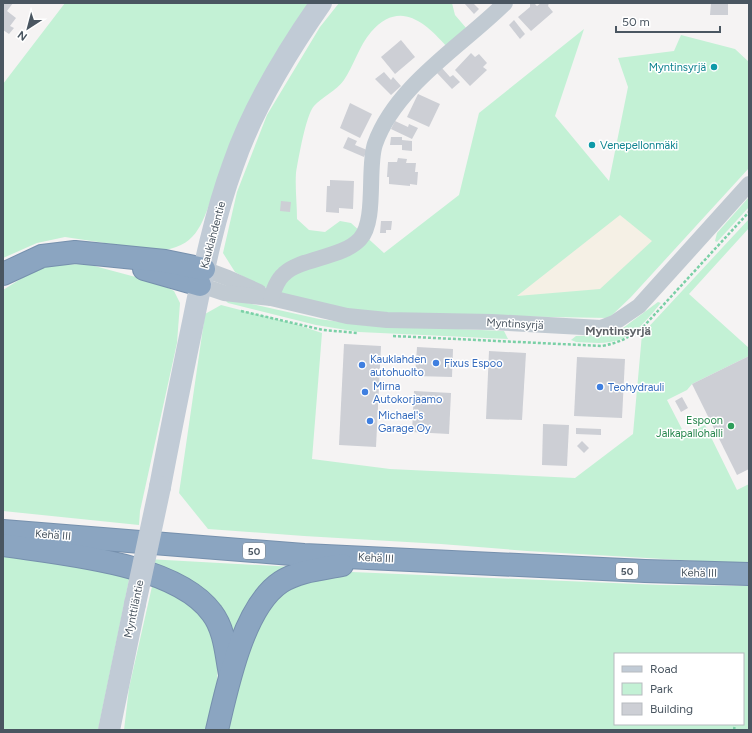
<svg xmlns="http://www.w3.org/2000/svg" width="752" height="733" viewBox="0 0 752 733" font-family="Figtree,sans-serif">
<rect width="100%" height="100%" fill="#f5f3f3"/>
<g fill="#c3f1d5" fill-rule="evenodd">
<path d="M65 3H312L213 194C201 227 196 247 158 251L65 237 37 243 3 258V84Z"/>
<path d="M339 3H452L455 15 467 29 447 47C424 21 399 0 371 32 359 46 354 65 344 80 336 91 322 97 314 106 306 114 298 161 296 173 295 188 297 204 297 219L309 230 325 232 340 221 351 223 384 253 459 195 479 113 584 29 555 116 609 181 628 87 618 58 674 51 681 35 735 49 749 62V168L631 297 609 318 393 314 317 305 258 285 235 272 223 253 237 192 267 115 320 27Z"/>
<path d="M749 197V207L717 242 715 241 717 233Z"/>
<path d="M749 219V228L689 294 749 348V356L692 384 687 390 667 400 685 435 705 425 737 490 749 484V564L527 551 441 544 304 536 208 529 179 493 205 314 221 305 295 324 322 333 312 459 390 469 575 478 633 434 642 334Z"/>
<path d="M87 264 158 283 174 291 180 303 177 343 140 511 139 525 3 511V290L43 265Z"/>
<path d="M229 299 319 319 362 325 504 331 508 339 359 332 316 325 228 303 226 301Z"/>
<path d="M658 302 661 303 660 304C647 320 632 339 610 342 599 344 586 342 576 342L571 340 576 336 608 335 619 331Z"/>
<path d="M3 552 130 575 98 730H3Z"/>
<path d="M129 558 295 567 234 649 230 632Z"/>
<path d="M352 572 660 585 749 586V730H228L249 649 273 599 309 578ZM615 654H743V724H615Z"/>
<path d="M153 582C165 589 181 594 191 603 227 636 221 689 205 730H124L129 688Z"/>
</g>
<path fill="#f5f0e5" d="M620 215 652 241 600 289 517 296Z"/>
<g fill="#cdcfd5">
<path d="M3 3H13L7 11 16 18 10 26 14 28 9 34 3 30Z"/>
<path d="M464 3H473L479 9 474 14Z"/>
<path d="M530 3H534L537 6 541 3H549L548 6 553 12 531 31 518 17 530 7Z"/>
<path d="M711 3H728V15H710Z"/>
<path d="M514 20 525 34 520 39 509 25Z"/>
<path d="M401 40 415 57 395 74 381 57Z"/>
<path d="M471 53 475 57 479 54 487 63 483 67 487 70 470 86 455 70Z"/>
<path d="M442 68 450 77 453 75 460 82 452 89 437 73Z"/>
<path d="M384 72 391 80 393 77 401 86 391 95 375 79Z"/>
<path d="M418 94 440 104 429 127 407 117Z"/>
<path d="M350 103 372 114 360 138 340 128Z"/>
<path d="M395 121 408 127 409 124 418 128 412 139 391 129Z"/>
<path d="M348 137 357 141 355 145 367 150 364 157 343 148Z"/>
<path d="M391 137H402V140L412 141V151L402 150V145H390Z"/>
<path d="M398 158 407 159 406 163H416L415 172H418L417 185 410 184V186L389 184V177H387L388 162H397Z"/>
<path d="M330 180 354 181 353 209 339 208V213L326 212 327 186H330Z"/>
<path d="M281 201 291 202 290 212 280 211Z"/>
<path d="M381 221H392L391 230H386V233H380Z"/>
<path d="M344 344 381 346 376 447 339 445Z"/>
<path d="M417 347 453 349 452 377 415 376Z"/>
<path d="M489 351 526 353 522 420 486 419Z"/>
<path d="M749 356V469L737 475 692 384Z"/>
<path d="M577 357 625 359 622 418 574 416Z"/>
<path d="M414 391 451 393 449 434 412 432Z"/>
<path d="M682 397 688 408 681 412 675 401Z"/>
<path d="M543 424 569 425 567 466 542 465Z"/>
<path d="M576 428 601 429V435L576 434Z"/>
<path d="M582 441 589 448 584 453 577 446Z"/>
</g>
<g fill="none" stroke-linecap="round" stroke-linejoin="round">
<defs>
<g id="highway">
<path d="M144 269 200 285"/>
<path d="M3 274 42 256 75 252 165 261 204 269"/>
<path d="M3 531 304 555 645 571 749 574"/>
<path d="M3 545C61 554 176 563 212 613 225 630 226 654 230 674"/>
<path d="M217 730C227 688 243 607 281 582 298 571 321 569 342 565"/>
</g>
</defs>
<use href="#highway" stroke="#7690ad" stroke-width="24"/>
<g stroke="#7ad0a6" stroke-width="2.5" stroke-dasharray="3 2" stroke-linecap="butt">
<path d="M241 311 323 330 358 333"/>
<path d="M393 336 602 346C619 343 630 337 644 326L749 212"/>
<path d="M734 730 735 724"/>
</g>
<g stroke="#c1cad2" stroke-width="16">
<path d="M204 269 228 278 259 292"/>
<path d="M200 285 224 293 271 298 347 316 387 320 492 322 601 328 614 323 639 306 749 184"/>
<path d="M271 298C274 289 277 280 284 274 300 258 343 258 360 239 377 221 367 167 375 144 396 85 463 45 505 3"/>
</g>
<g stroke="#c1cbd6" stroke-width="22">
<path d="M160 487C170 434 181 380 192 327 203 273 214 217 233 165 253 107 286 53 321 3"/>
<path d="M109 730 135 604"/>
</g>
<use href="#highway" stroke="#8ba5c1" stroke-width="22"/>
<path stroke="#c1cbd6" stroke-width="22" d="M135 604 160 487"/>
</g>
<g fill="#0f9aa8" stroke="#fff" stroke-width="1.5">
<circle cx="714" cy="67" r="4"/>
<circle cx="592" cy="145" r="4"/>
</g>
<g fill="#3f7fe0" stroke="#fff" stroke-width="1.5">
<circle cx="436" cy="363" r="4"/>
<circle cx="362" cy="365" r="4"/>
<circle cx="600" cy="387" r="4"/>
<circle cx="365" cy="392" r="4"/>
<circle cx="370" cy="421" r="4"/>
</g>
<circle fill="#2e9e5b" stroke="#fff" stroke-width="1.5" cx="731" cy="426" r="4"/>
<g text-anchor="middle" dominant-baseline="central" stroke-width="3" stroke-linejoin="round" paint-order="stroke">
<g fill="#fff" stroke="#808990" stroke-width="1">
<rect x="243" y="543" width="22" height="16" rx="3"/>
<rect x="616" y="563" width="22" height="16" rx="3"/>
</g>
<g font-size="10" font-weight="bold" fill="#4a5661">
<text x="254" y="551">50</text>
<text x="627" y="571">50</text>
</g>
<g font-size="11" fill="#0d838f" stroke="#fff" text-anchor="end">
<text x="706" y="67">Myntinsyrjä</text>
<text x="600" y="145" text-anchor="start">Venepellonmäki</text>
</g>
<g font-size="11" fill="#4a5661" stroke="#fff">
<text transform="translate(213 235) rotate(-75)">Kauklahdentie</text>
<text transform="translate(515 324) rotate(3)">Myntinsyrjä</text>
<text transform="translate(53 535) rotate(5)">Kehä III</text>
<text transform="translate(376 558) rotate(3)">Kehä III</text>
<text transform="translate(699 573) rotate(1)">Kehä III</text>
<text transform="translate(134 609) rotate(-78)">Mynttiläntie</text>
</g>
<g font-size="11" fill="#366cbe" stroke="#fff" text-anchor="start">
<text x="370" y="359">Kauklahden<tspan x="370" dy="13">autohuolto</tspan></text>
<text x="444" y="363">Fixus Espoo</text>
<text x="373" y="386">Mirna<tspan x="373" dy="13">Autokorjaamo</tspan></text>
<text x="608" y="387">Teohydrauli</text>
<text x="378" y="415">Michael's<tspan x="378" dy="13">Garage Oy</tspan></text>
</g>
<g font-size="11" fill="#27864d" stroke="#fff" text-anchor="end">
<text x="723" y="420">Espoon<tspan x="723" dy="13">Jalkapallohalli</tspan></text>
</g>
<g font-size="12" font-weight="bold" fill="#5f6368" stroke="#fff">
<text x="618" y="331">Myntinsyrjä</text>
</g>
</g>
<rect width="752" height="733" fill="none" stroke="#4a5661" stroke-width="8"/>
<rect x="614" y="653" width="130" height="72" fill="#ffffff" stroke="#b7bbc0"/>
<rect x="622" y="666" width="20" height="6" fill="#c1cbd6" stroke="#b7bbc0"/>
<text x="650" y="673" font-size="12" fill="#4a5661">Road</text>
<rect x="622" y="683" width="20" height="12" fill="#c3f1d5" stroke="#b7bbc0"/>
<text x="650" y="693" font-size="12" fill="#4a5661">Park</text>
<rect x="622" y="703" width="20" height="12" fill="#cdcfd5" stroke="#b7bbc0"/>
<text x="650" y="713" font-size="12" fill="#4a5661">Building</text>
<g transform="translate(28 28) rotate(216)" stroke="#ffffff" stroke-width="3" paint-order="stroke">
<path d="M0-3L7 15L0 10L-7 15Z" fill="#4a5661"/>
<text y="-6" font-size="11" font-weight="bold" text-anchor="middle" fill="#4a5661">N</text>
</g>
<path d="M616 26v6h104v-6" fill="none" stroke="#4a5661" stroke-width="2"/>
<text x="622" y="26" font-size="12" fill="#4a5661" stroke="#ffffff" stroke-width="3" paint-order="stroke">50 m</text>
</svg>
